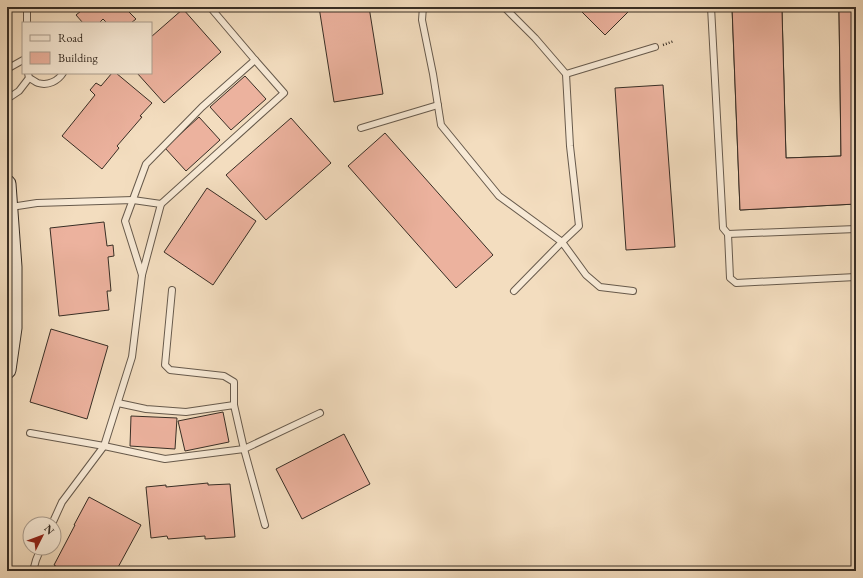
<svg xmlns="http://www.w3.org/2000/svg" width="863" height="578" viewBox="0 0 863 578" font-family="'EB Garamond',serif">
<rect width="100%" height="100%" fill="#f3ddbf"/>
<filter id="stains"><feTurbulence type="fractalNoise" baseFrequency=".005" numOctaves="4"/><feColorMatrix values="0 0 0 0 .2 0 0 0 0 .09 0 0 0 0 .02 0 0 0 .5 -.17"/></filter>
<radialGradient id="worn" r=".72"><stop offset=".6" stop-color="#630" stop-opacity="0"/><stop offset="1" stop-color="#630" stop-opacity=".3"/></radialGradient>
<g fill="#ecb29e" stroke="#382e25" fill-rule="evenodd">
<path d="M78 7H135L129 12 136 19 131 23H107L103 19 99 23H83L76 15 81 11Z"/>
<path d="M319 7H369L383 94 334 102Z"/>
<path d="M577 7H633L605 35Z"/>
<path d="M732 7H856V204L740 210ZM782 11H839L841 156 786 158Z"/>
<path d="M732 7H856V204L740 210ZM782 11H839L841 156 786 158Z"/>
<path d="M183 9 221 52 164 103 137 73H151V37Z"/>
<path d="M112 73H116L152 103 140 116 142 117 117 146 119 148 102 169 62 136 95 95 90 90 96 83 101 86Z"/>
<path d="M245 76 266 99 231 130 210 107Z"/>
<path d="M663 85 675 247 626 250 615 88Z"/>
<path d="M199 117 220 140 186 171 165 148Z"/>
<path d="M291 118 331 163 266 220 226 175Z"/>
<path d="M385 133 493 255 456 288 348 166Z"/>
<path d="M207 188 256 221 213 285 164 252Z"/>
<path d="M104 222 107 246 113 245 114 256 108 257 111 291H107L109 310 59 316 50 228Z"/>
<path d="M51 329 108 346 87 419 30 402Z"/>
<path d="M223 412 229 442 185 451 178 421Z"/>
<path d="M131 416 177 418 175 449 130 446Z"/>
<path d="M344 434 370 484 302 519 276 469Z"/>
<path d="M208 483V485L230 484 235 537 205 539V536L168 539 167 536 151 538 146 487 166 485V487Z"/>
<path d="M89 497 141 525 116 571H64L54 565 75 525H74Z"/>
</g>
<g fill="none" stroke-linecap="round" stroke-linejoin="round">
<defs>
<g id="lane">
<path d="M423 7 422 20 433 74 441 125 499 196 562 242 579 226 570 146 566 74 535 38 504 7"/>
<path d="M711 7 723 228 728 234 856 229"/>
<path d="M27 23V7"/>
<path d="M7 69 23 60"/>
<path d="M28 73 29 78C32 79 35 82 38 83 48 86 58 81 63 73"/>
<path d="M566 74 655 47"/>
<path d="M7 99 19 91 29 78"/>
<path d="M361 128 438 105"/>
<path d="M11 207 37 203 133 200 161 204"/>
<path d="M728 234 730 278 736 283 856 277"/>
<path d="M142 275 161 204 284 93 255 60"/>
<path d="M172 290 165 365 170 370 224 376 234 382V405"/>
<path d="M514 291 562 242 586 275 600 287 633 291"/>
<path d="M118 403 146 409 186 412 234 405 244 449 265 525"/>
<path d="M30 433 104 446 165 459 244 449 320 413"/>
<path d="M52 524 62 502 104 446 132 357 142 275 125 221 146 164 202 107 255 60 210 7"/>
<path d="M33 571 36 560 41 548"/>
</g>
<path id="secondary" d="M7 184 13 267V328L7 370"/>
</defs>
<use href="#lane" stroke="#675a4c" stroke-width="8"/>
<use href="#secondary" stroke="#382e25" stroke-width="19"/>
<path stroke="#382e25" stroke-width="2.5" stroke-dasharray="1 2" stroke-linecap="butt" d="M663 45 674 41"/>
<use href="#lane" stroke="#f7e9d5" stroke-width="6"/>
<use href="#secondary" stroke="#f7e9d5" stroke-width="17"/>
</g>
<rect width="863" height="578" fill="none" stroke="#f3ddbf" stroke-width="24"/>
<rect x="8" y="8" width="847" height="562" fill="none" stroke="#382e25" stroke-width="2"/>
<rect x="12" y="12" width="839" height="554" fill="none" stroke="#382e25"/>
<rect x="22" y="22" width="130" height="52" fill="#f7e9d5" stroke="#ab9e8f"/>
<rect x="30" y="35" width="20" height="6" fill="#f7e9d5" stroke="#ab9e8f"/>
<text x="58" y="42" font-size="12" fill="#382e25">Road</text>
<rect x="30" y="52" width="20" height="12" fill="#ecb29e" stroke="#ab9e8f"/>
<text x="58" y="62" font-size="12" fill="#382e25">Building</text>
<g transform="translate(42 536) rotate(48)"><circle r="19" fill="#f7e9d5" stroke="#ab9e8f"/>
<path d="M0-3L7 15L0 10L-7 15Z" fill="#8f2418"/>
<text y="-6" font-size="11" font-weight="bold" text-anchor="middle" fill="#382e25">N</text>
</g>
<rect width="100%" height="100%" filter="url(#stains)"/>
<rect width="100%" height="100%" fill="url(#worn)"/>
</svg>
